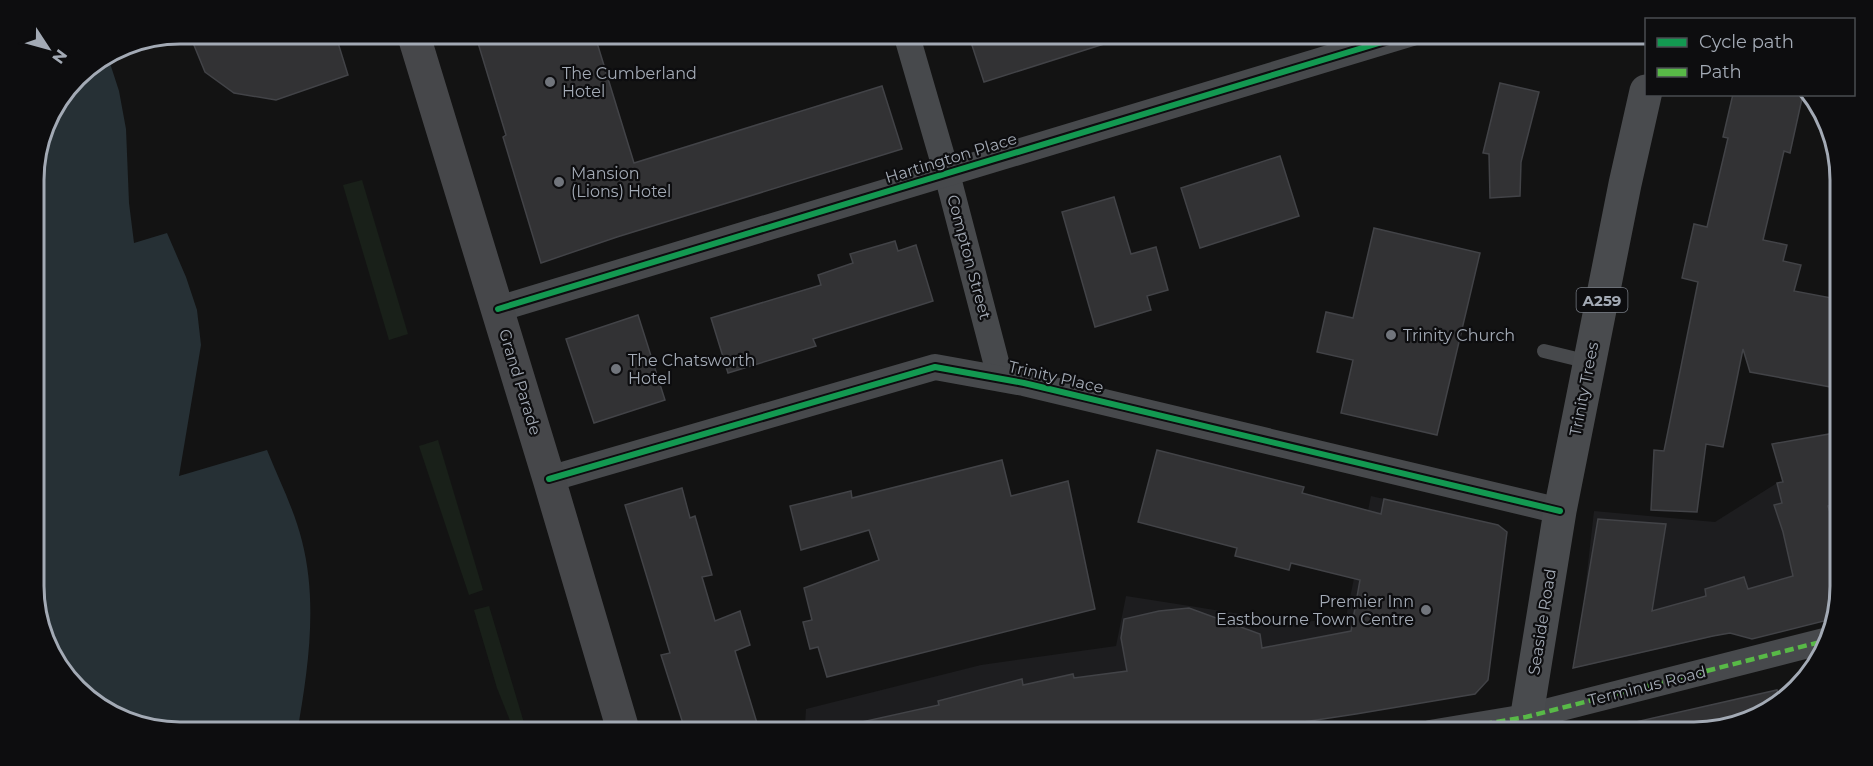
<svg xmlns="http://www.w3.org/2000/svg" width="1873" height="766" viewBox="0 0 1873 766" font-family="Montserrat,sans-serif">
<rect width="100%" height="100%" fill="#131313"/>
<g fill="#1d1d1f">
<path d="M1834 469 1832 619 1752 639 1729 633 1580 667 1574 661 1583 608 1594 511 1715 522 1777 483Z"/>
<path d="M1371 496 1498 525 1507 532 1488 680 1475 694 1356 714 1230 733H764L805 725 806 709 981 665 1116 646 1126 596 1297 623 1346 617Z"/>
</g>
<g fill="#192019">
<path d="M362 180 408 334 389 340 343 185Z"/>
<path d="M438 440 483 590 469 595 419 446Z"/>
<path d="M489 606 527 733H515L497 688 474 610Z"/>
</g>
<path fill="#263035" d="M107 54 119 91 126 129 129 203 134 243 167 233 186 277 197 310 201 345 179 476 267 450C279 480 294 509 302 541 318 604 308 670 297 733H179L132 725 69 683 36 615 33 169 48 114 83 70Z"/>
<g fill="#323234" stroke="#424347" stroke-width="1.5">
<path d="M189 33H335L348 75 276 100 234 93 205 72Z"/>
<path d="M475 33H594L634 163 882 86 902 149 617 237 541 263 503 137 506 135Z"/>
<path d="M968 33H1122L1123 38 984 82Z"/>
<path d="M1500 83 1539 92 1521 162 1520 196 1490 198 1489 154 1483 153Z"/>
<path d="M1733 94H1803L1790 153 1784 151 1763 240 1787 245 1783 261 1801 265 1794 291 1837 299 1836 388 1750 372 1743 349 1723 447 1706 444 1697 512 1651 510 1654 450 1664 451 1698 282 1682 278 1694 224 1707 227 1728 138 1723 137Z"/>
<path d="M1280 156 1299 216 1200 248 1181 188Z"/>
<path d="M1114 197 1131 254 1156 247 1168 290 1147 296 1151 310 1095 327 1062 212Z"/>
<path d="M1374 228 1480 253 1437 435 1341 413 1353 360 1317 352 1326 312 1353 318Z"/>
<path d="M895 241 898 251 916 245 933 301 813 339 816 346 728 373 711 318 821 285 818 275 853 263 850 254Z"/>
<path d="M638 315 665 400 594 423 566 339Z"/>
<path d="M1835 433 1834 504 1828 506 1834 526 1832 619 1752 639 1730 633 1713 636 1573 668 1598 519 1666 524 1652 611 1706 596 1705 589 1744 577 1748 589 1793 576 1783 532 1774 505 1782 503 1777 483 1783 482 1772 444Z"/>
<path d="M1157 450 1304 487 1302 493 1381 514 1384 499 1498 525 1507 532 1488 680 1475 694 1356 714 1230 733H858L857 723 939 705 938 701 1022 679 1023 685 1073 674 1074 678 1127 671 1121 638 1124 619 1159 611 1189 608 1260 634 1262 648 1351 631 1360 580 1291 563 1289 570 1235 556 1237 548 1138 522Z"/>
<path d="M1002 460 1011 496 1068 481 1095 609 827 677 818 647 810 649 803 622 812 620 804 588 879 560 869 530 801 550 790 506 851 491 852 498Z"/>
<path d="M682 488 690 518 695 516 712 575 702 577 715 621 740 611 750 645 735 651 760 733H686L661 655 670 653 625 505Z"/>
<path d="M1777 690 1781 703 1703 733H1632L1631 723Z"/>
</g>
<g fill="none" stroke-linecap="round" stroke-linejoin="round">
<path stroke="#47494c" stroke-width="14" d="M1544 351 1589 362"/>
<g stroke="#47494c" stroke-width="26">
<path d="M906 33 947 174 1000 377"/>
<path d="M498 309 1412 33"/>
<path d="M549 479 935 367 1024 383 1560 511"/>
<path d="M1430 733 1526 717 1828 640"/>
</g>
<path stroke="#46474a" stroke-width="33" d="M413 33 549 479 624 733"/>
<path stroke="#494b4e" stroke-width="33" d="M1524 733 1560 511 1625 184 1646 91"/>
<path stroke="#58b947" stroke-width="4.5" stroke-dasharray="9 4.5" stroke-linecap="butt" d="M1430 733 1526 717 1828 640"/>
<defs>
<g id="cycleway">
<path d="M498 309 1412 33"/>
<path d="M549 479 935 367 1024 383 1560 511"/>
</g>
</defs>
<use href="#cycleway" stroke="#0d0d0f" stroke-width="10"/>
<use href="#cycleway" stroke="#139951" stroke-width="6"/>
</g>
<g fill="#71757c" stroke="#0d0d0f" stroke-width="2">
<circle cx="550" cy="82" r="6"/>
<circle cx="559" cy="182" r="6"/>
<circle cx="1391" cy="335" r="6"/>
<circle cx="616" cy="369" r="6"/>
<circle cx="1426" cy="610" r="6"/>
</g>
<g text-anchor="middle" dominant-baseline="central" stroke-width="4.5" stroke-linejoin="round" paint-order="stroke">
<rect fill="#0d0d0f" stroke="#767b83" stroke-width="1.5" x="1576.5" y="288" width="51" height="24" rx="4.5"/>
<g font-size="15" font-weight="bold" fill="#a3aab5">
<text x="1602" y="300">A259</text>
</g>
<g font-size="16" fill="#a3aab5" stroke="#0d0d0f" text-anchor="start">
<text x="562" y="73">The Cumberland<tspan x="562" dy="18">Hotel</tspan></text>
<text x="571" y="173">Mansion<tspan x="571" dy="18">(Lions) Hotel</tspan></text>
<text x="1403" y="335">Trinity Church</text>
<text x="628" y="360">The Chatsworth<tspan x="628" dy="18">Hotel</tspan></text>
<text x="1414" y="601" text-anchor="end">Premier Inn<tspan x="1414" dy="18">Eastbourne Town Centre</tspan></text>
</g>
<g font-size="16" fill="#a3aab5" stroke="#0d0d0f">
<text transform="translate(951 158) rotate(-17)">Hartington Place</text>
<text transform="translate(969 257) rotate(75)">Compton Street</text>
<text transform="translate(1056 377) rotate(13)">Trinity Place</text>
<text transform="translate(520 382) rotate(73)">Grand Parade</text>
<text transform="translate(1584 389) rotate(-79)">Trinity Trees</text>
<text transform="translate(1542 622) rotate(-81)">Seaside Road</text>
<text transform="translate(1647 686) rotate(-14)">Terminus Road</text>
</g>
</g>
<path d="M0 0H1873V766H0ZM180 44H1694A136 136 0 0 1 1830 180V586A136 136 0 0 1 1694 722H180A136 136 0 0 1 44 586V180A136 136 0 0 1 180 44Z" fill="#0d0d0f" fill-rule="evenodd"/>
<path fill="none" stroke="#a3aab5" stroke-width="3" d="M180 44H1694A136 136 0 0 1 1830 180V586A136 136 0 0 1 1694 722H180A136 136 0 0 1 44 586V180A136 136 0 0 1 180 44Z"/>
<rect x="1645" y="18" width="210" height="78" fill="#0d0d0f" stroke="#494c51" stroke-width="1.5"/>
<rect x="1657" y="38" width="30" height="9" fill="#139951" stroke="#494c51" stroke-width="1.5"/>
<text x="1699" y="48" font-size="18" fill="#a3aab5">Cycle path</text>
<rect x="1657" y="68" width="30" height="9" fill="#58b947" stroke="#494c51" stroke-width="1.5"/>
<text x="1699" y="78" font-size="18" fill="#a3aab5">Path</text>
<g transform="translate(48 48) rotate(126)" stroke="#0d0d0f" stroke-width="4.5" paint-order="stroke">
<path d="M0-4.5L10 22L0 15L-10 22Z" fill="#a3aab5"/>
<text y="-9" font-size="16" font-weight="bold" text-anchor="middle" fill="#a3aab5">N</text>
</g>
</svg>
